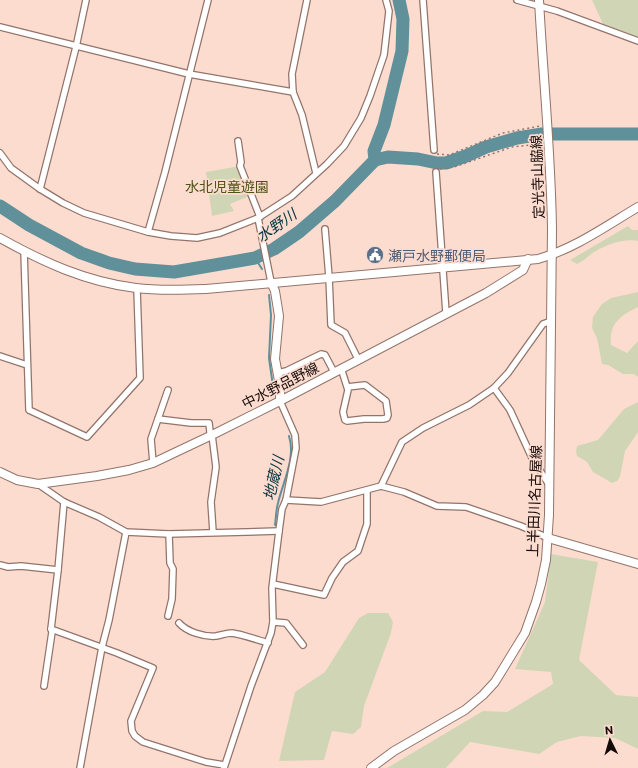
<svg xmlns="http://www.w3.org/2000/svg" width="638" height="768" viewBox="0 0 638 768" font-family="Commissioner,'Noto Sans JP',sans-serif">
<rect width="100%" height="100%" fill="#fddcd0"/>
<g fill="#d0d6b5">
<path d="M592 0H638V37L603 24Z"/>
<path d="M240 166 252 195 230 204 234 211 212 216 206 172Z"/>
<path d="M628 226 632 230H638V241C623 238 602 246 590 255 585 259 582 262 577 264L570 260Z"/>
<path d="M638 292V307C620 316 609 323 611 345L627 353 638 341V377L634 374H623L608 365 602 364 597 338 592 328 593 317 602 304 611 298Z"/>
<path d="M638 402V432L625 451 620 477 617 481 612 483 593 472 587 462 577 456 576 451 577 446 598 440 624 409Z"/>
<path d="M551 554 598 562 579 660 616 695 638 697V749L615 738 581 736 557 742 539 754 470 742 446 768H387L483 711 507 712 553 684 551 672 515 669 545 602Z"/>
<path d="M368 613H388L393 622 391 633 364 706 361 727 353 734 332 731 324 760 279 761 295 692 325 672 359 618Z"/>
</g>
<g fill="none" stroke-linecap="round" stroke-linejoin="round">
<g stroke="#60909a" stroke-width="2">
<path d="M255 258 262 269"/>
<path d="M269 295 271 315 269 358 273 386"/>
<path d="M275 525C276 518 276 510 278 503 283 482 296 458 289 436"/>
</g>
<g stroke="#60909a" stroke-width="13">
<path d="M375 160 388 157 418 159 437 163H446L466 156 486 147 517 138 542 134H638"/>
<path d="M0 206 29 225 81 253 109 263 135 269 174 272 255 258 274 249 299 232 335 201 375 160 374 151 384 125 402 51 403 19 399 0"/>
</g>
<defs>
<g id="street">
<path d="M307 0 292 74 293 92 302 115 316 173"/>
<path d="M423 0 434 150"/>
<path d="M517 0 557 11 638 41"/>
<path d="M0 27 189 74 293 92"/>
<path d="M238 141 241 162 240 166 260 217"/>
<path d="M0 153 11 168 40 189 63 203 84 213 148 232 171 236 197 238 220 233 258 218 292 196 327 164 344 146 361 118 370 96 384 55 389 11 386 0"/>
<path d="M436 172 446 313"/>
<path d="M40 189 76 47 86 0"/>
<path d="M258 218 271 282"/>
<path d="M325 229 329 277 331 325 345 333 358 359"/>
<path d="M148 232 165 172 208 0"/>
<path d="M24 251 29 410 87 437 140 378 137 289"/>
<path d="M0 356 27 365"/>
<path d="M341 368 348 390 343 412 345 420 347 421 364 419H383L387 418 388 415 386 401 365 385 347 387"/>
<path d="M278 373 286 371 321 354 325 355 334 372"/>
<path d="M494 388 510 410 533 460 548 483"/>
<path d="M158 419 191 423H209L210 432 212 435 216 467 211 502 213 532"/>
<path d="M153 463 151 439 168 390"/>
<path d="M38 484 64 502 99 517 126 532 169 534 279 531"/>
<path d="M381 486 402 442 423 428 469 405 494 388 508 373 543 324 551 321"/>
<path d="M286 500 321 502 381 486 404 492 437 506 466 507 521 526 548 538"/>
<path d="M64 502 58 570 51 629 117 653 153 668 131 721 132 731 135 736 143 742 206 762 224 765"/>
<path d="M0 565 8 567 21 566 58 570"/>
<path d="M273 584 324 595 332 578 343 562 358 551 367 524V491"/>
<path d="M168 616 172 599 173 569 170 563 169 534"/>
<path d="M273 622 286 623 303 645"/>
<path d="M179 623C187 632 204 637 216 636 222 635 226 633 232 633 241 634 258 640 268 643"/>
<path d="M44 686 52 632 51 629"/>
<path d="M80 768 102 647 109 620 126 532"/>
<path d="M224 768 251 686 271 633 273 622 272 588 279 531 282 509 286 500 296 448 295 435 280 401"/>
</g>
<g id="secondary">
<path d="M0 238C43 262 86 282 136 288 159 291 182 290 206 289L538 259C574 249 606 226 638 207"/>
<path d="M271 282 275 291 279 316 275 359 280 386V401"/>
<path d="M0 472 17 480 38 484 97 476 129 470 153 463 212 435 280 401 486 293 523 270 528 259"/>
<path d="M548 538 638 564"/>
<path d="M371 768 394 751 465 710 483 695 495 682 525 633 536 602 541 584 546 560 549 515 552 229C551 152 543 76 539 0"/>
</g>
</defs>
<use href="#street" stroke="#92746a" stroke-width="8"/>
<use href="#secondary" stroke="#92746a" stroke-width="10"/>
<g stroke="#8f7870" stroke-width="1.5" stroke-dasharray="2 3" stroke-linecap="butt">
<path d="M437 154 449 155 503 133 540 126"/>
<path d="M440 169 454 167 512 147 541 144"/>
</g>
<use href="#street" stroke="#fff" stroke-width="5.5"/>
<use href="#secondary" stroke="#fff" stroke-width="8"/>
</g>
<defs>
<symbol id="civic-disc" viewBox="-11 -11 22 22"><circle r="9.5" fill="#5c6f8a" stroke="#fddcd0"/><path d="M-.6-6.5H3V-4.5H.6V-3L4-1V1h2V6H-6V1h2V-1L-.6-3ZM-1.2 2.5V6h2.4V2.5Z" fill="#fff"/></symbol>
</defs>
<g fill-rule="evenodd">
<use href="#civic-disc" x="365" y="245" width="20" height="20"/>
</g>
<g text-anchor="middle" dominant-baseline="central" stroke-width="3.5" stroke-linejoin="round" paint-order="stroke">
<g font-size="14" fill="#140906" stroke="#fddcd0">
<text transform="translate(537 177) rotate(-92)">定光寺山脇線</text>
<text transform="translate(280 385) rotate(-27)">中水野品野線</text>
<text transform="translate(534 501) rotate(-88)">上半田川名古屋線</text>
</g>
<g font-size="14" fill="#4d5315" stroke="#fddcd0">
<text x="227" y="186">水北児童遊園</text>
</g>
<g font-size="14" fill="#4e5e75" stroke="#fddcd0" text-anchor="start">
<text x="388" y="255">瀬戸水野郵便局</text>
</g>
<g font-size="15" font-style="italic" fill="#05353e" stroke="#fddcd0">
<text transform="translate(276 225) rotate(-35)">水野川</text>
<text transform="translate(273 478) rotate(-77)">地蔵川</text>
</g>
</g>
<g transform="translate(610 740) rotate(355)" stroke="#fddcd0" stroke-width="3" paint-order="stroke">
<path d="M0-3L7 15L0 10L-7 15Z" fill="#140906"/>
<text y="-6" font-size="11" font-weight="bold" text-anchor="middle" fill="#140906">N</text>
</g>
</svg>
